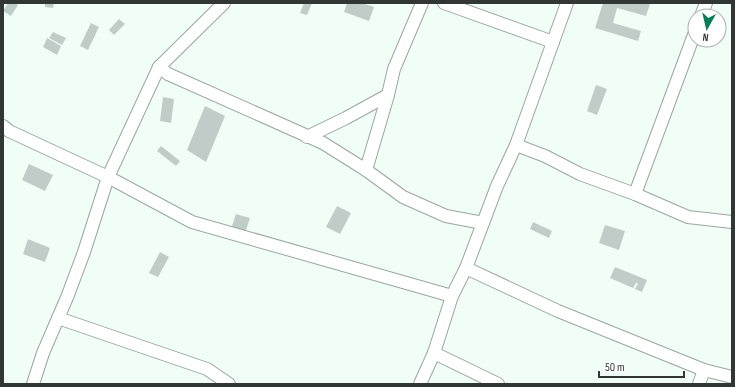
<svg xmlns="http://www.w3.org/2000/svg" width="735" height="387" viewBox="0 0 735 387" font-family="'Sofia Sans Condensed',sans-serif">
<rect width="100%" height="100%" fill="#f1fef8"/>
<g fill="#c0ccc7">
<path d="M8 3H15L18 5 11 16 3 11Z"/>
<path d="M45 3H54L53 8 45 7Z"/>
<path d="M304 3H312L307 15 300 13Z"/>
<path d="M347 3H362L374 7 369 21 344 12Z"/>
<path d="M603 3H647L650 4 646 16 617 8 613 23 641 31 638 41 595 28Z"/>
<path d="M119 19 125 24 114 35 109 30Z"/>
<path d="M91 23 99 27 88 50 80 46Z"/>
<path d="M53 32 66 38 62 45 49 38Z"/>
<path d="M47 38 61 46 57 55 43 47Z"/>
<path d="M596 85 607 89 597 115 587 111Z"/>
<path d="M163 97 174 99 171 123 160 121Z"/>
<path d="M205 106 225 116 206 162 187 150Z"/>
<path d="M161 146 180 161 176 166 157 151Z"/>
<path d="M29 164 53 175 45 191 22 180Z"/>
<path d="M337 206 351 213 340 234 326 227Z"/>
<path d="M236 214 250 218 245 233 231 229Z"/>
<path d="M533 222 552 231 549 238 530 229Z"/>
<path d="M605 225 625 231 619 250 599 243Z"/>
<path d="M28 239 50 248 45 262 23 254Z"/>
<path d="M160 252 169 257 158 277 149 273Z"/>
<path d="M615 267 647 280 642 292 635 289 638 283H636L633 288 610 278Z"/>
</g>
<g fill="none" stroke-linecap="round" stroke-linejoin="round">
<defs>
<g id="minor">
<path d="M444 3 553 42"/>
<path d="M701 16 706 3"/>
<path d="M159 67 168 74 323 143 366 170 403 197 446 216 483 223"/>
<path d="M3 126 9 131 108 177 192 222 452 296"/>
<path d="M307 137 346 118 388 95"/>
<path d="M516 145 545 156 580 174 635 194 688 217 732 222"/>
<path d="M366 170 388 95 394 69 422 3"/>
<path d="M635 194 695 32"/>
<path d="M466 268 558 311 704 370 732 377"/>
<path d="M58 318 207 369 229 384"/>
<path d="M434 353 498 384"/>
<path d="M33 384 43 353 68 295 84 252 108 177 159 67 224 3"/>
<path d="M420 384 434 353 452 296 466 268 497 186 516 145 567 3"/>
<path d="M699 384 704 370"/>
</g>
</defs>
<use href="#minor" stroke="#9ba6a1" stroke-width="14"/>
<use href="#minor" stroke="#fff" stroke-width="12"/>
</g>
<rect width="735" height="387" fill="none" stroke="#323735" stroke-width="8"/>
<g transform="translate(707 28) rotate(188)"><circle r="19" fill="#ffffff" stroke="#adafae"/>
<path d="M0-3L7 15L0 10L-7 15Z" fill="#067d5a"/>
<text y="-6" font-size="11" font-weight="bold" text-anchor="middle" fill="#323735">N</text>
</g>
<path d="M599 371v6h85v-6" fill="none" stroke="#323735" stroke-width="2"/>
<text x="605" y="371" font-size="12" fill="#323735" stroke="#ffffff" stroke-width="3" paint-order="stroke">50 m</text>
</svg>
